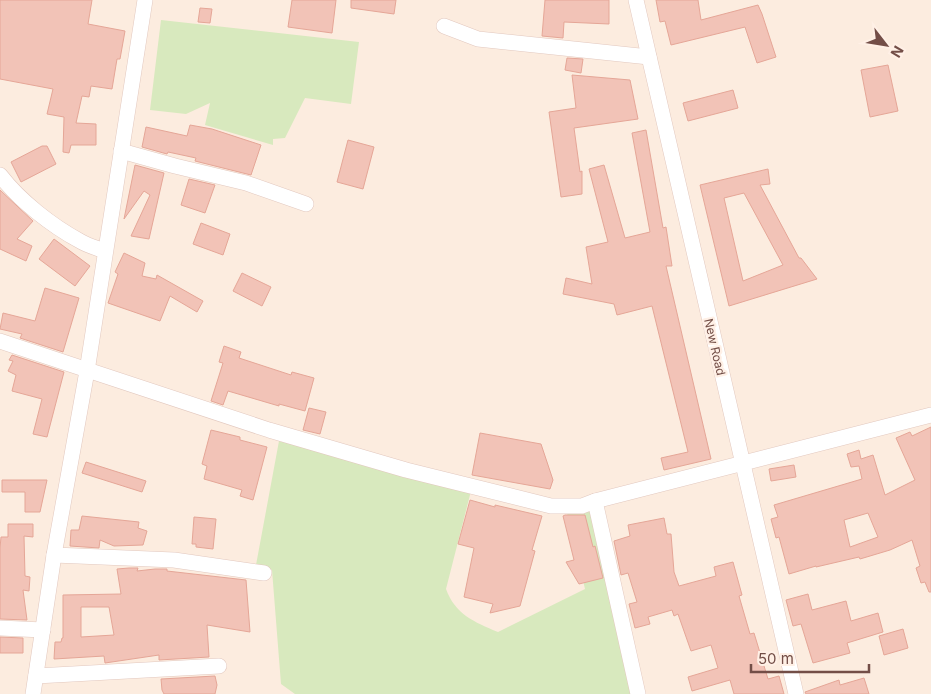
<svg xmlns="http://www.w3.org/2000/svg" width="931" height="694" viewBox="0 0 931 694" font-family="Inter,sans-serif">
<rect width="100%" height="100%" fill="#fcecdf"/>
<g fill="#d8e9be">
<path d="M161 20 359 42 351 104 305 98 285 138 273 139V145L205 125 210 103 186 114 150 110Z"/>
<path d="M279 441 471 491 446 589C455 614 474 622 498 632L585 589 567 513 588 511 592 513 634 694H295L281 684 272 570 256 565Z"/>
</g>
<g fill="#f2c3b7" stroke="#e5a697" fill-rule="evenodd">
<path d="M0 0H92L88 24 125 31 120 59H117L112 89 91 86 89 97 82 96 76 123 96 124V145H71L69 153 63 152 64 117 47 114 53 89 0 79Z"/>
<path d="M292 0H336L332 33 288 27Z"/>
<path d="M351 0H396L394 14 351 8Z"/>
<path d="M545 0H609V24L564 22 563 38 542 36Z"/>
<path d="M656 0H698L701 20 758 5 762 14 776 57 757 63 745 27 671 45 665 21 660 22Z"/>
<path d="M200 8 212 9 210 23 198 22Z"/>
<path d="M567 58 583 59 581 73 565 70Z"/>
<path d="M888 65 898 111 870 117 861 70Z"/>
<path d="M572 75 630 80 638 119 574 128 580 172 582 171V194L561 197 549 112 576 108Z"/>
<path d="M733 90 738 108 688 121 683 103Z"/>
<path d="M190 125 212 129 261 145 251 175 195 161 196 158 168 152 167 154 142 147 146 127 187 136Z"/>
<path d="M646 130 663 228 666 227 672 266H666L711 459 664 470 661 458 688 452 652 306 617 315 614 304 563 294 566 278 592 284 586 247 608 242 589 169 604 165 625 238 650 232 632 133Z"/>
<path d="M348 140 374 147 363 189 337 182Z"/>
<path d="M42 146H47L56 164 21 182 11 162Z"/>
<path d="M135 165 164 173 149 239 131 236 150 195 144 191 124 219Z"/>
<path d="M768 169 770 184 760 185 799 258H801L817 279 729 306 700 185ZM744 193 783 265 743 281 724 198Z"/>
<path d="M189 179 215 185 205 213 181 205Z"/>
<path d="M0 190 33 221 17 239 32 246 26 261 0 249Z"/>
<path d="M201 223 230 234 223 255 193 244Z"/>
<path d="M54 239 90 266 75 286 39 259Z"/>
<path d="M124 253 145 263 142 276 156 279 157 275 203 301 197 312 170 296 160 321 108 303 118 274 115 272Z"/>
<path d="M242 273 271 287 262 306 233 291Z"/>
<path d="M45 288 79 298 63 352 20 338 22 334 0 329 3 313 35 321Z"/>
<path d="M224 346 241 352 239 358 291 375 292 372 314 378 305 411 279 404V406L228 391 223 405 211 401 223 363 219 362Z"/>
<path d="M12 355 64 372 47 437 33 434 42 399 12 391 16 375 8 371 13 361 9 360Z"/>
<path d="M309 408 326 412 320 434 303 430Z"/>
<path d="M931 427V592H929L925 582 921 583 916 568 920 566 912 540 890 550 860 559 859 557 816 567V566L789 574 779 537 776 538 771 519 778 517 774 505 862 479 859 466 851 467 847 454 859 450 861 459 873 455 885 495 915 480 896 438 910 432 912 436ZM868 513 878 537 850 547 844 520Z"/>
<path d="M211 430 240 437V440L267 447 253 500 240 496 242 490 204 479 207 466 202 464Z"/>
<path d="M480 433 541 444 553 480 550 489 472 475Z"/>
<path d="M86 462 146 481 142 492 82 473Z"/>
<path d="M794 465 796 477 771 481 769 469Z"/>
<path d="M2 480H47L40 512H25V492H2Z"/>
<path d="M470 500 495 507V505L542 516 532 550 535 551 520 606 490 613 493 604 464 597 474 548 458 544Z"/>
<path d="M565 515H585L593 547 595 546 603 578 579 584 566 562 574 560 563 516Z"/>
<path d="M82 516 139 522 138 528 147 531 143 545 114 546 100 540 99 548 70 546 71 530H79Z"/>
<path d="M194 517 216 519 213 549 196 547V544H192Z"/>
<path d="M664 518 667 534H671L674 572 679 586 716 576 714 567 733 562 742 595 739 596 750 634 754 633 768 679 779 676 784 694H734L730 680 692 691 688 677 718 668 711 645 691 651 678 614 674 616 672 610 648 617 650 624 635 628 629 604 637 602 628 573 621 575 614 541 630 536 628 525Z"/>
<path d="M8 524H33V537L24 536 25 576 30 577 29 591 23 590 27 620 0 619V548L1 537H8Z"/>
<path d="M129 568H138L137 571 155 569H167V571L246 580 250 632 207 625 209 657 159 660V655L105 663 104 656 54 659 55 642H61L62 638H63V595L121 594 117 569ZM81 607H109L114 635 81 637Z"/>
<path d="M808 594 812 610 846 601 851 621 878 613 883 632 847 643 850 653 813 663 801 624 793 626 786 600Z"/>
<path d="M903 629 908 648 884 655 879 636Z"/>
<path d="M0 637 23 638V653H0Z"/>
<path d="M215 676 217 685 215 694H164L162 690 161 679Z"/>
<path d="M864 678 869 694H806L805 692 839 680 840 685Z"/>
</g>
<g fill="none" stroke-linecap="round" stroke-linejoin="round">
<defs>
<g id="minor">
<path d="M636 0 796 694"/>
<path d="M444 26 478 39 649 57"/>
<path d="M121 151 175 166 246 183 306 204"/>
<path d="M0 175C20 201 52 226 80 241 88 246 97 248 105 251"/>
<path d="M0 341 269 430 406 470 551 506H582L595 501 931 415"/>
<path d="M595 501 638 694"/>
<path d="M54 555 174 560 264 573"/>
<path d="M0 628 43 630"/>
<path d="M36 676 219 666"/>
<path d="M33 694 54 555 87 371 145 0"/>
</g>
</defs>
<use href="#minor" stroke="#e2c8bf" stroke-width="16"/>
<use href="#minor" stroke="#fff" stroke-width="15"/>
</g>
<g text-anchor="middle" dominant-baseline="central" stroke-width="4.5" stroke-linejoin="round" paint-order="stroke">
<g font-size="12" fill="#734e47" stroke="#fff0e6">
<text transform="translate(715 347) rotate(77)">New Road</text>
</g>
</g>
<g transform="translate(886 45) rotate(121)" stroke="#fff0e6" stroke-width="4" paint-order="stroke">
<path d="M0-4L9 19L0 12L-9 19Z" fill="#734e47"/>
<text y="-8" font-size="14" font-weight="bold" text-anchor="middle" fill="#734e47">N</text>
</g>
<path d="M751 664v8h118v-8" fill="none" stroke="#734e47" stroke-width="2.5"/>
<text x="758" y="664" font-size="15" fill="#734e47" stroke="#fff0e6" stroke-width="4" paint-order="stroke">50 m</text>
</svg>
